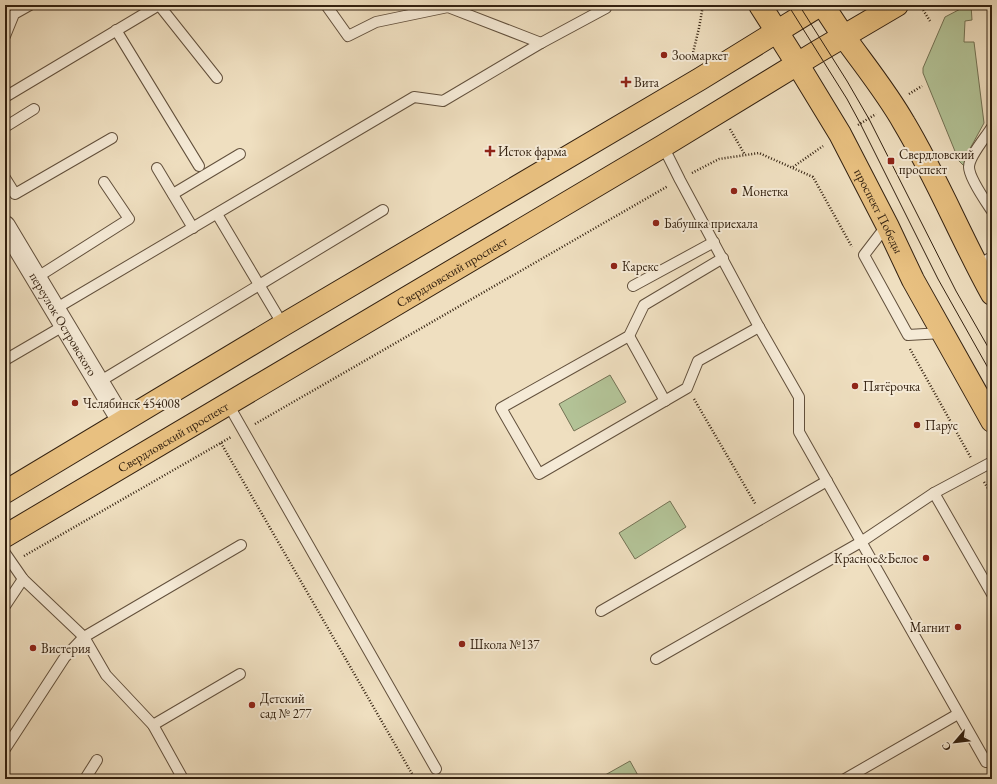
<svg xmlns="http://www.w3.org/2000/svg" width="997" height="784" viewBox="0 0 997 784" font-family="'EB Garamond',serif">
<rect width="100%" height="100%" fill="#efdfc0"/>
<filter id="stains"><feTurbulence type="fractalNoise" baseFrequency=".005" numOctaves="4"/><feColorMatrix values="0 0 0 0 .2 0 0 0 0 .09 0 0 0 0 .02 0 0 0 .5 -.17"/></filter>
<radialGradient id="worn" r=".72"><stop offset=".6" stop-color="#630" stop-opacity="0"/><stop offset="1" stop-color="#630" stop-opacity=".3"/></radialGradient>
<g fill="#b3c397" stroke="#737254">
<path d="M968 5H971L972 20 965 21 964 42H974L984 123 966 156 964 166 959 161 923 73V68L945 17Z"/>
<path d="M610 375 626 402 574 431 559 404Z"/>
<path d="M670 501 686 527 635 559 619 533Z"/>
<path d="M630 761 640 779H598Z"/>
</g>
<g fill="none" stroke-linecap="round" stroke-linejoin="round">
<defs>
<g id="service">
<path d="M159 5 217 78"/>
<path d="M326 5 348 36 376 22 448 7 541 43"/>
<path d="M116 30 199 166"/>
<path d="M5 36 14 14 30 5"/>
<path d="M5 97 159 5"/>
<path d="M5 127 34 109"/>
<path d="M992 127C986 137 969 156 969 167 969 178 986 202 992 211"/>
<path d="M663 146 680 180 759 327 799 397V432L986 762 992 759"/>
<path d="M157 168 193 228"/>
<path d="M5 178 15 194 112 138"/>
<path d="M173 194 240 154"/>
<path d="M217 214 283 325"/>
<path d="M887 225 864 255 908 335 942 333"/>
<path d="M723 258 644 305 629 336 501 408 539 474 687 388 698 361 759 327"/>
<path d="M976 266 992 257"/>
<path d="M36 278 129 219 104 182"/>
<path d="M633 286 714 242"/>
<path d="M55 309 414 97 443 101 541 43 606 8"/>
<path d="M629 336 665 401"/>
<path d="M5 360 65 325"/>
<path d="M99 382 383 210"/>
<path d="M228 404 436 769"/>
<path d="M934 493 992 594"/>
<path d="M5 553 23 579 84 637 106 675 153 725 183 779"/>
<path d="M5 606 23 579"/>
<path d="M601 611 827 481"/>
<path d="M656 659 861 542 934 493 992 462"/>
<path d="M153 725 240 674"/>
<path d="M5 749 65 657 84 637 241 545"/>
<path d="M85 779 97 760"/>
<path d="M845 779 958 714"/>
</g>
<g id="minor">
<path id="s1" d="M5 226 122 421"/>
</g>
<g id="primary">
<path id="s2" d="M760 5 798 65 840 134 887 225 913 280 992 421"/>
<path d="M823 5C830 16 837 27 845 38 865 66 887 93 904 123 937 178 961 238 992 294"/>
<path d="M5 492 283 325 700 79 820 5"/>
<path id="s3" d="M5 536 663 146 817 52 897 5"/>
</g>
</defs>
<use href="#service" stroke="#62503c" stroke-width="12"/>
<use href="#minor" stroke="#62503c" stroke-width="22"/>
<use href="#primary" stroke="#332110" stroke-width="24"/>
<g stroke="#332110" stroke-width="2.5" stroke-dasharray="1 2" stroke-linecap="butt">
<path d="M920 5 930 21"/>
<path d="M691 61 699 28 703 5"/>
<path d="M909 94 922 86"/>
<path d="M858 125 876 114"/>
<path d="M730 129 745 155"/>
<path d="M793 167 823 146"/>
<path d="M692 173 719 159 759 153 813 177 852 247"/>
<path d="M910 349 971 458"/>
<path d="M694 399 756 505"/>
<path d="M255 424 668 186"/>
<path d="M221 443 415 779"/>
<path d="M984 482 992 495"/>
<path d="M24 556 231 437"/>
</g>
<use href="#service" stroke="#f5ead6" stroke-width="10"/>
<use href="#minor" stroke="#f5ead6" stroke-width="20"/>
<use href="#primary" stroke="#e8c080" stroke-width="22"/>
<g stroke="#332110" stroke-width="1">
<path d="M788 5 847 99 860 123 938 279 992 375"/>
<path d="M799 5 847 81 869 119 956 291 992 354"/>
</g>
</g>
<g fill="#8f2418" stroke="#f5ead6" stroke-width="1.5">
<circle cx="664" cy="55" r="4"/>
<path d="M624 76h4v4h4v4h-4v4h-4v-4h-4v-4h4z"/>
<path d="M488 145h4v4h4v4h-4v4h-4v-4h-4v-4h4z"/>
<rect x="887" y="157" width="8" height="8" rx="2"/>
<circle cx="734" cy="191" r="4"/>
<circle cx="656" cy="223" r="4"/>
<circle cx="614" cy="266" r="4"/>
<circle cx="855" cy="386" r="4"/>
<circle cx="75" cy="403" r="4"/>
<circle cx="917" cy="425" r="4"/>
<circle cx="926" cy="558" r="4"/>
<circle cx="958" cy="627" r="4"/>
<circle cx="462" cy="644" r="4"/>
<circle cx="33" cy="648" r="4"/>
<circle cx="252" cy="705" r="4"/>
</g>
<g text-anchor="middle" dominant-baseline="central" stroke-width="4" stroke-linejoin="round" paint-order="stroke">
<g font-size="13" fill="#332110" stroke="#f5ead6" text-anchor="start">
<text x="672" y="55">Зоомаркет</text>
<text x="634" y="82">Вита</text>
<text x="498" y="151">Исток фарма</text>
<text x="899" y="154">Свердловский<tspan x="899" dy="15">проспект</tspan></text>
<text x="742" y="191">Монетка</text>
<text x="664" y="223">Бабушка приехала</text>
<text x="622" y="266">Карекс</text>
<text x="863" y="386">Пятёрочка</text>
<text x="83" y="403">Челябинск 454008</text>
<text x="925" y="425">Парус</text>
<text x="918" y="558" text-anchor="end">Красное&amp;Белое</text>
<text x="950" y="627" text-anchor="end">Магнит</text>
<text x="470" y="644">Школа №137</text>
<text x="41" y="648">Вистерия</text>
<text x="260" y="698">Детский<tspan x="260" dy="15">сад № 277</tspan></text>
</g>
<g font-size="13" fill="#332110" stroke="#f5ead6">
<text stroke="none"><textPath href="#s2" startOffset="238">проспект Победы</textPath></text>
<text stroke="none"><textPath href="#s3" startOffset="519">Свердловский проспект</textPath></text>
<text stroke="none"><textPath href="#s1" startOffset="114">переулок Островского</textPath></text>
<text stroke="none"><textPath href="#s3" startOffset="195">Свердловский проспект</textPath></text>
</g>
</g>
<rect width="997" height="784" fill="none" stroke="#efdfc0" stroke-width="20"/>
<rect x="6" y="6" width="985" height="772" fill="none" stroke="#332110" stroke-width="2"/>
<rect x="10" y="10" width="977" height="764" fill="none" stroke="#332110"/>
<g transform="translate(955 742) rotate(242)" stroke="#f5ead6" stroke-width="3" paint-order="stroke">
<path d="M0-3L7 15L0 10L-7 15Z" fill="#332110"/>
<text y="-6" font-size="11" font-weight="bold" text-anchor="middle" fill="#332110">С</text>
</g>
<rect width="100%" height="100%" filter="url(#stains)"/>
<rect width="100%" height="100%" fill="url(#worn)"/>
</svg>
